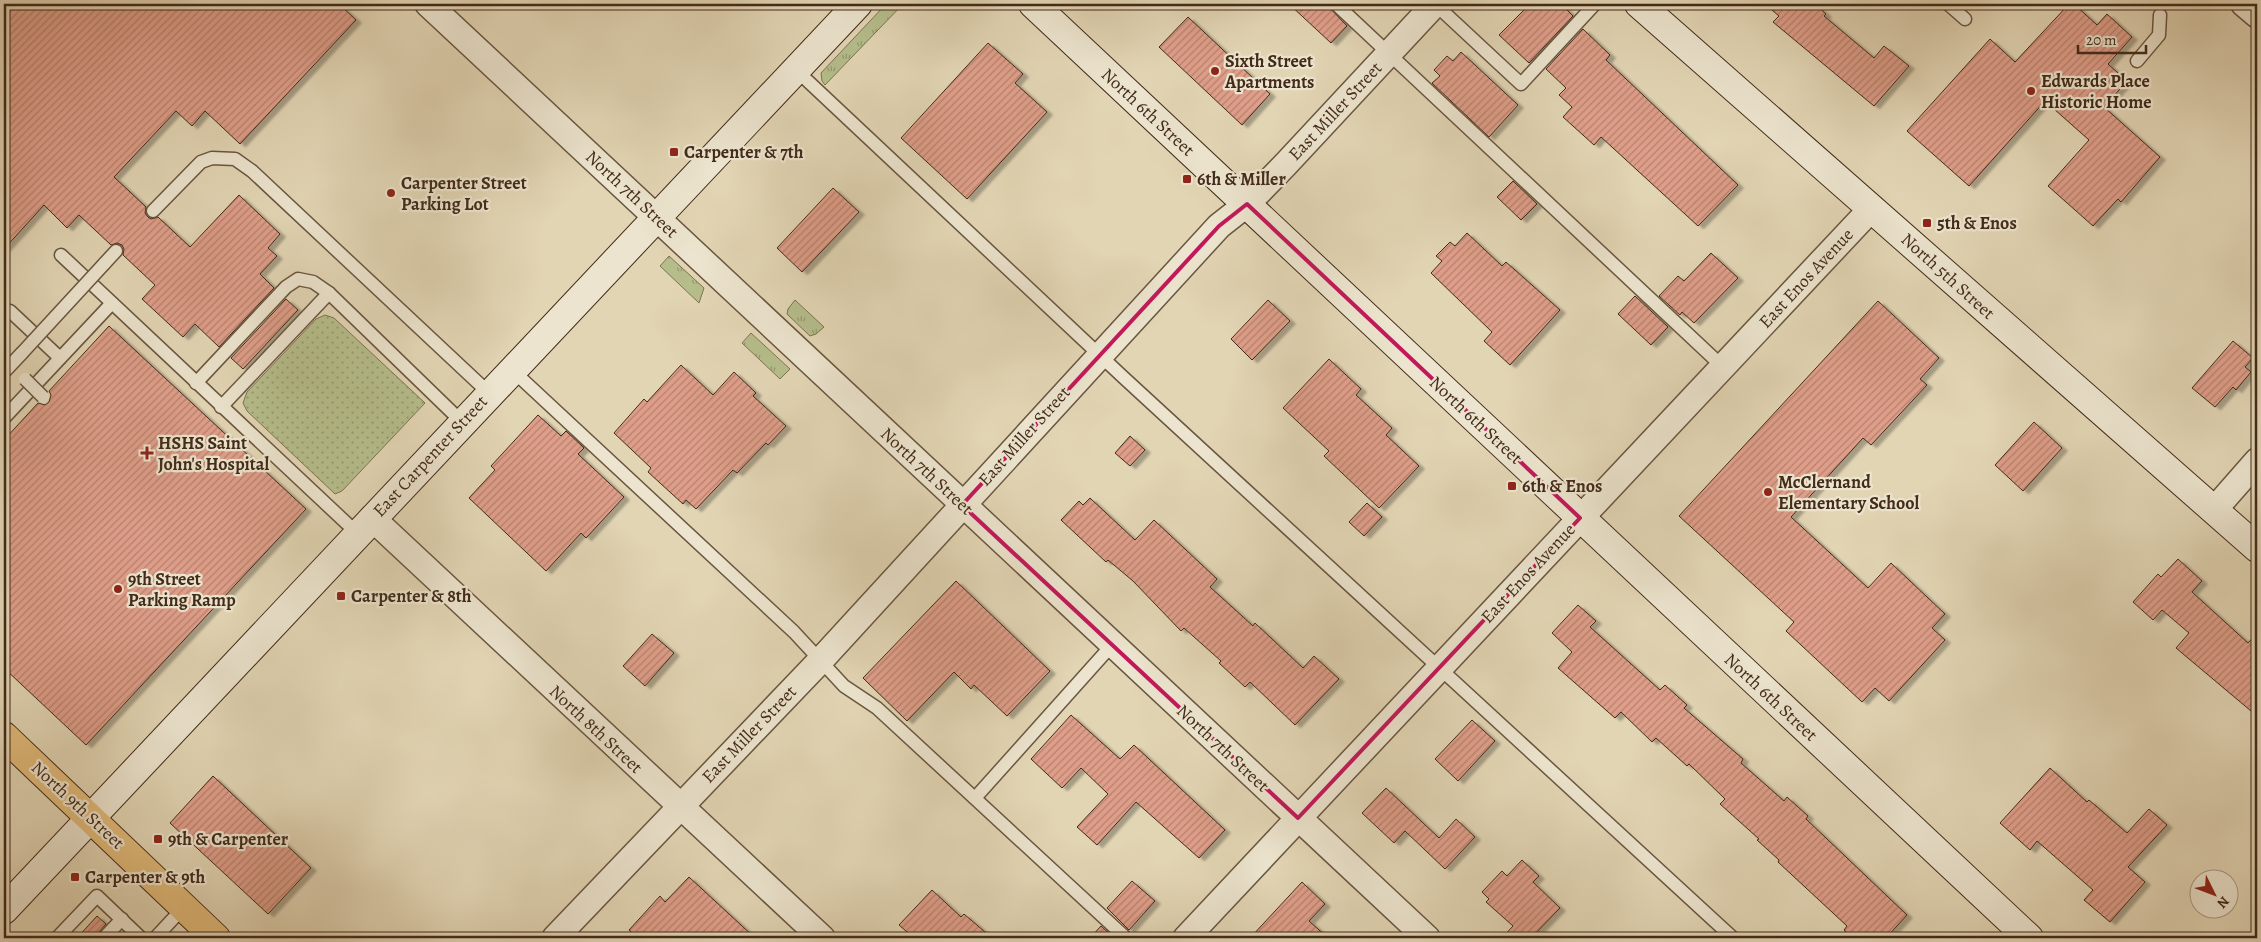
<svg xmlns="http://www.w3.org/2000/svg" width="2261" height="942" viewBox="0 0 2261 942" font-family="Alegreya,serif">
<defs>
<pattern id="grass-tufts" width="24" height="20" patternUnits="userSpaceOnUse" patternTransform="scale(1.25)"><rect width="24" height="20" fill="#b5bd8b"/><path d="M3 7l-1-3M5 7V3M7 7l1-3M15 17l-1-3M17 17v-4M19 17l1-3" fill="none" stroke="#959a71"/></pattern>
<pattern id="park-dots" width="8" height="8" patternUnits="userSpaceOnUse" patternTransform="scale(1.25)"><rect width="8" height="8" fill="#b5bd8b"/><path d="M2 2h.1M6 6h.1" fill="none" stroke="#959a71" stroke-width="1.8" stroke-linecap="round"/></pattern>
<pattern id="building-hatch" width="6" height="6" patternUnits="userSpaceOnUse" patternTransform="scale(1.25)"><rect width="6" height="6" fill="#df9e89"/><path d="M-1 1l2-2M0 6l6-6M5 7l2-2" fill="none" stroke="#b6816f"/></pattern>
<filter id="shadow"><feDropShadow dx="5.5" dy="3" stdDeviation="1" flood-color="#0004"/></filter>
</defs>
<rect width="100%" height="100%" fill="#e2d5b4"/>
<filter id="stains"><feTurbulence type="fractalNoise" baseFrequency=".004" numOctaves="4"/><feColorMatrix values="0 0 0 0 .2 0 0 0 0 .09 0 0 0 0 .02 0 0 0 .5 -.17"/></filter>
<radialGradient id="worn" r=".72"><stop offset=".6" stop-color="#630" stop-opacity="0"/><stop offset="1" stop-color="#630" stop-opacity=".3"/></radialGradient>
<g fill="url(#grass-tufts)" stroke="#7c7452">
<path d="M886 4H903L825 85 822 81 821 73Z"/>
<path d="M669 256 704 288 699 303 660 266Z"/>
<path d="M795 300 824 327 816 334 810 336 787 314 788 309Z"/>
<path d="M751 333 790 369 780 379 742 343Z"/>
</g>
<path fill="url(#park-dots)" stroke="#7c7452" d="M325 315 334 318 425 403 342 491 335 494 247 411 243 403 247 392 316 319Z"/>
<g fill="url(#building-hatch)" stroke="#422b1a" filter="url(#shadow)">
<path d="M4 4H339L356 20 240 144 205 111 192 126 176 111 114 177 146 207 145 213 148 217 151 219 158 217 190 247 239 195 280 234 268 248 277 256 260 274 274 288 219 347 195 324 183 337 142 299 155 285 123 255 124 249 122 245 117 243 111 245 79 215 67 228 44 205 4 249Z"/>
<path d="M1289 4H1326L1347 26 1331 43Z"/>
<path d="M1530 4H1561L1573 16 1529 63 1499 35Z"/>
<path d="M1765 4H1815L1826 14 1824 16 1874 58 1884 46 1909 66 1874 106 1773 22 1779 16Z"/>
<path d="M2069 4H2074L2097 25 2107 14 2132 37 2108 64 2127 81 2104 107 2160 157 2121 202 2118 199 2093 226 2048 186 2089 140 2045 101 1969 186 1907 131 1990 39 2015 62Z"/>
<path d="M1188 17 1270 94 1242 125 1159 47Z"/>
<path d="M1583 29 1610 55 1606 60 1738 185 1698 226 1601 137 1594 145 1563 117 1572 107 1559 95 1566 88 1546 69Z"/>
<path d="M988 43 1023 74 1015 83 1047 112 967 199 901 138Z"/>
<path d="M1461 52 1518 105 1489 137 1432 83 1440 76 1434 70 1447 56 1453 61Z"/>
<path d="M1513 181 1537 204 1521 220 1497 197Z"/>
<path d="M833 188 859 212 802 272 777 248Z"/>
<path d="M1467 233 1502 266 1506 262 1560 310 1510 365 1484 341 1492 332 1431 273 1442 261 1436 256 1450 242 1455 246Z"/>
<path d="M1711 253 1738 278 1694 323 1682 312 1680 315 1659 296 1678 276 1684 281Z"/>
<path d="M1635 296 1668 327 1651 345 1618 314Z"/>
<path d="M286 299 298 310 243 369 231 358Z"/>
<path d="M1268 300 1290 321 1252 360 1231 339Z"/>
<path d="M1878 301 1939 358 1920 379 1927 385 1871 445 1863 438 1791 517 1868 588 1891 563 1945 614 1932 628 1945 640 1889 701 1875 688 1862 702 1786 631 1794 622 1679 516Z"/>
<path d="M109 326 306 509 86 745 4 668V440L38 403 45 405 49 402 51 395 49 391Z"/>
<path d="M2233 341 2253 358 2245 367 2251 372 2236 390 2233 387 2215 407 2192 388Z"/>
<path d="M1329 359 1361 389 1356 395 1392 428 1386 435 1419 466 1379 508 1324 456 1329 451 1283 408Z"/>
<path d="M681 365 713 395 734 372 756 393 753 396 786 426 768 445 766 443 737 473 733 470 696 509 686 500 683 504 648 472 651 468 614 433 644 399 647 402Z"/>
<path d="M538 415 561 436 566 431 584 448 578 454 624 497 586 538 581 533 546 571 469 498 495 470 491 466Z"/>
<path d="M2034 422 2062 448 2023 491 1995 465Z"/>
<path d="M1130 436 1145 450 1130 466 1115 453Z"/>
<path d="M1090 498 1135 540 1154 520 1217 579 1210 587 1253 626 1255 623 1303 668 1314 656 1339 679 1295 725 1250 682 1245 687 1219 663 1221 661 1184 628 1181 631 1133 581 1108 560 1106 562 1061 520 1079 501 1083 505Z"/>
<path d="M1367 503 1382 517 1364 536 1349 522Z"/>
<path d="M2178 559 2202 581 2192 592 2248 643 2257 633V716L2176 648 2189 633 2162 610 2153 620 2133 602 2158 574 2161 577Z"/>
<path d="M956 581 1050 671 1007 716 974 685 971 689 954 672 907 721 863 678Z"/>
<path d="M1578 605 1596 621 1590 627 1660 690 1665 685 1687 705 1684 708 1743 759 1741 763 1784 801 1787 797 1808 816 1806 819 1907 915 1886 938H1853L1844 930 1847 926 1778 862 1779 860 1757 840 1759 839 1720 804 1725 799 1689 764 1687 766 1656 738 1652 742 1621 712 1615 718 1558 668 1572 652 1552 633Z"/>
<path d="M652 634 674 653 645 686 623 666Z"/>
<path d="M1071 715 1120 759 1134 745 1225 830 1199 858 1136 802 1097 845 1077 827 1108 794 1081 768 1062 788 1031 759Z"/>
<path d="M1472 720 1495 741 1458 781 1435 759Z"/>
<path d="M2050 768 2087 802 2089 800 2127 833 2149 809 2167 825 2128 867 2145 882 2110 922 2084 900 2093 890 2037 841 2030 850 2000 823Z"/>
<path d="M213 776 311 868 268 914 170 823Z"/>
<path d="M1386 788 1439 838 1456 819 1475 837 1445 869 1405 831 1394 843 1362 813Z"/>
<path d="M1522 860 1539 876 1533 882 1560 908 1531 938H1502L1513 926 1486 902 1489 899 1482 892 1502 871 1507 876Z"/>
<path d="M689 877 755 938H638L629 930 660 896 665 902Z"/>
<path d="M1132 881 1155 901 1129 930 1107 908Z"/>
<path d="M1302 882 1325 904 1309 921 1328 938H1250Z"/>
<path d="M932 890 961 917 964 914 992 938H914L899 925Z"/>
<path d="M97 916 106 924 98 933 96 938H77Z"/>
<path d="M1101 926 1114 938H1090Z"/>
</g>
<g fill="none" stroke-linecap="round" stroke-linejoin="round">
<defs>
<g id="lane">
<path d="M1336 4 1723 367"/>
<path d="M1435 4 1521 84 1595 4"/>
<path d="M1948 4 1965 19"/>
<path d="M2137 61 2159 35 2160 15"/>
<path d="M796 70 1123 377 1733 938"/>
<path d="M153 211 201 162 212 158 235 159 252 171 489 393"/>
<path d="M61 255 357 533"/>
<path d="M104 264 116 251"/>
<path d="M10 311 60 358"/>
<path d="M512 370 794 632 844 686 877 708 1126 938"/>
<path d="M4 372 22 353"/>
<path d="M196 383 286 287 298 279 313 282 329 293 462 422"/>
<path d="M221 407 329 293"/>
<path d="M4 418 112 303"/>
<path d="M975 798 1112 645"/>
<path d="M57 938 97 896 141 938"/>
<path d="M104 938 122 919"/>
<path d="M155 938 184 907"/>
</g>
<g id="street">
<path d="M428 4 1427 938"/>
<path d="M2244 4 2257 15"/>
<path d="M2214 510 2257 461"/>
<path d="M372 518 822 938"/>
<path d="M555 938 820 661 1219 226 1247 204 1285 165 1435 4"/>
<path d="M1186 938 1872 208"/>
</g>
<g id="secondary">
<path d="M1033 4 2029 938"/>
<path d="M1639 4 2257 548"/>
<path d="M4 910 858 4"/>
</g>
<path id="primary" d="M4 736 216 938"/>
</defs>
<use href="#lane" stroke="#6a5640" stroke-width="15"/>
<use href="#street" stroke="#6a5640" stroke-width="28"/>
<use href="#secondary" stroke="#422b1a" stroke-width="30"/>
<use href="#primary" stroke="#422b1a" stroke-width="30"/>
<use href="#lane" stroke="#ece4ce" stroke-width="12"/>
<use href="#street" stroke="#ece4ce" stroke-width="25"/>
<use href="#secondary" stroke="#ece4ce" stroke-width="28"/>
<use href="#primary" stroke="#e1ba7a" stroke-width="28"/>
<defs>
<g id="lane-bridge">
<path d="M22 353 104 264"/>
<path d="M25 379 43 397"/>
</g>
</defs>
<use href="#lane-bridge" stroke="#6a5640" stroke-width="15" stroke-linecap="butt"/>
<use href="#lane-bridge" stroke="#ece4ce" stroke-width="12"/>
</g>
<path fill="none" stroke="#c2185b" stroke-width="4" stroke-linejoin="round" d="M1247 204 1580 518 1298 818 962 505 1219 226Z"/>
<g fill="#8f2418" stroke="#ece4ce" stroke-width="2">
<circle cx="1215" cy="71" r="5"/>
<circle cx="2031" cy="91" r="5"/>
<rect x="669" y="147" width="10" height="10" rx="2.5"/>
<rect x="1182" y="174" width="10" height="10" rx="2.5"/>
<circle cx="391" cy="193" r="5"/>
<rect x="1922" y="218" width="10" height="10" rx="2.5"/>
<path d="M144.5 445.5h5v5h5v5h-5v5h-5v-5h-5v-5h5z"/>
<rect x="1507" y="481" width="10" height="10" rx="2.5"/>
<circle cx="1768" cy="492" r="5"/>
<circle cx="118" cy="589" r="5"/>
<rect x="336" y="591" width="10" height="10" rx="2.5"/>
<rect x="153" y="834" width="10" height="10" rx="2.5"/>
<rect x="70" y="872" width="10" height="10" rx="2.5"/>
</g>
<g text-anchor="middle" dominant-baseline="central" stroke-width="4.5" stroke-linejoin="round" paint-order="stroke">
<g font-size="18" font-weight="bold" fill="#422b1a" stroke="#ece4ce" text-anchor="start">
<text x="1225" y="61">Sixth Street<tspan x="1225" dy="21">Apartments</tspan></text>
<text x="2041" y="81">Edwards Place<tspan x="2041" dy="21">Historic Home</tspan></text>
<text x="684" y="152">Carpenter &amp; 7th</text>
<text x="1197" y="179">6th &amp; Miller</text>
<text x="401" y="183">Carpenter Street<tspan x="401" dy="21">Parking Lot</tspan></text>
<text x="1937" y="223">5th &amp; Enos</text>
<text x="158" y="443">HSHS Saint<tspan x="158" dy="21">John's Hospital</tspan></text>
<text x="1778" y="482">McClernand<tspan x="1778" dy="21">Elementary School</tspan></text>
<text x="1522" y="486">6th &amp; Enos</text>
<text x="128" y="579">9th Street<tspan x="128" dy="21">Parking Ramp</tspan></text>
<text x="351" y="596">Carpenter &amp; 8th</text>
<text x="168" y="839">9th &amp; Carpenter</text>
<text x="85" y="877">Carpenter &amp; 9th</text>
</g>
<g font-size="18" fill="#422b1a" stroke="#ece4ce">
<text transform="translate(1335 111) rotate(-47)">East Miller Street</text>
<text transform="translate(1148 112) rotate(43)">North 6th Street</text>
<text transform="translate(632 194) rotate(43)">North 7th Street</text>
<text transform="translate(1948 276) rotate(42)">North 5th Street</text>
<text transform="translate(1806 278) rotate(-47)">East Enos Avenue</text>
<text transform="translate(1476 420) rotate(43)">North 6th Street</text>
<text transform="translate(1024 436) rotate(-48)">East Miller Street</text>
<text transform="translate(430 456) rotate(-47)">East Carpenter Street</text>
<text transform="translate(927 471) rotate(43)">North 7th Street</text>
<text transform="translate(1528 573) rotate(-47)">East Enos Avenue</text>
<text transform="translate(1771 697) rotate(43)">North 6th Street</text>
<text transform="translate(596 729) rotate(43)">North 8th Street</text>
<text transform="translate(749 734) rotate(-46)">East Miller Street</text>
<text transform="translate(1223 748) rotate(43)">North 7th Street</text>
<text transform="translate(78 805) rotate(43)">North 9th Street</text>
</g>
</g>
<rect width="2261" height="942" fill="none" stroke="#e2d5b4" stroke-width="20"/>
<rect x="5" y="5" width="2251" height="932" fill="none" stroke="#422b1a" stroke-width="2.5"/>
<rect x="10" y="10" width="2241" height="922" fill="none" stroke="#422b1a"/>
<g transform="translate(2214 894) rotate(132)"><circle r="24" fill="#ece4ce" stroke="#a89a86"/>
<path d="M0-4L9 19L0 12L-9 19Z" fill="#8f2418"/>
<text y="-8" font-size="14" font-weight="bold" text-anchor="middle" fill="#422b1a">N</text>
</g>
<path d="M2078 45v8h68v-8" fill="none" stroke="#422b1a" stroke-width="2.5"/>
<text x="2086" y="45" font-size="15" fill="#422b1a" stroke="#ece4ce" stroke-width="4" paint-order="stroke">20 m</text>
<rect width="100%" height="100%" filter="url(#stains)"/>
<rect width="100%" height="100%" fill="url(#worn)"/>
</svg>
